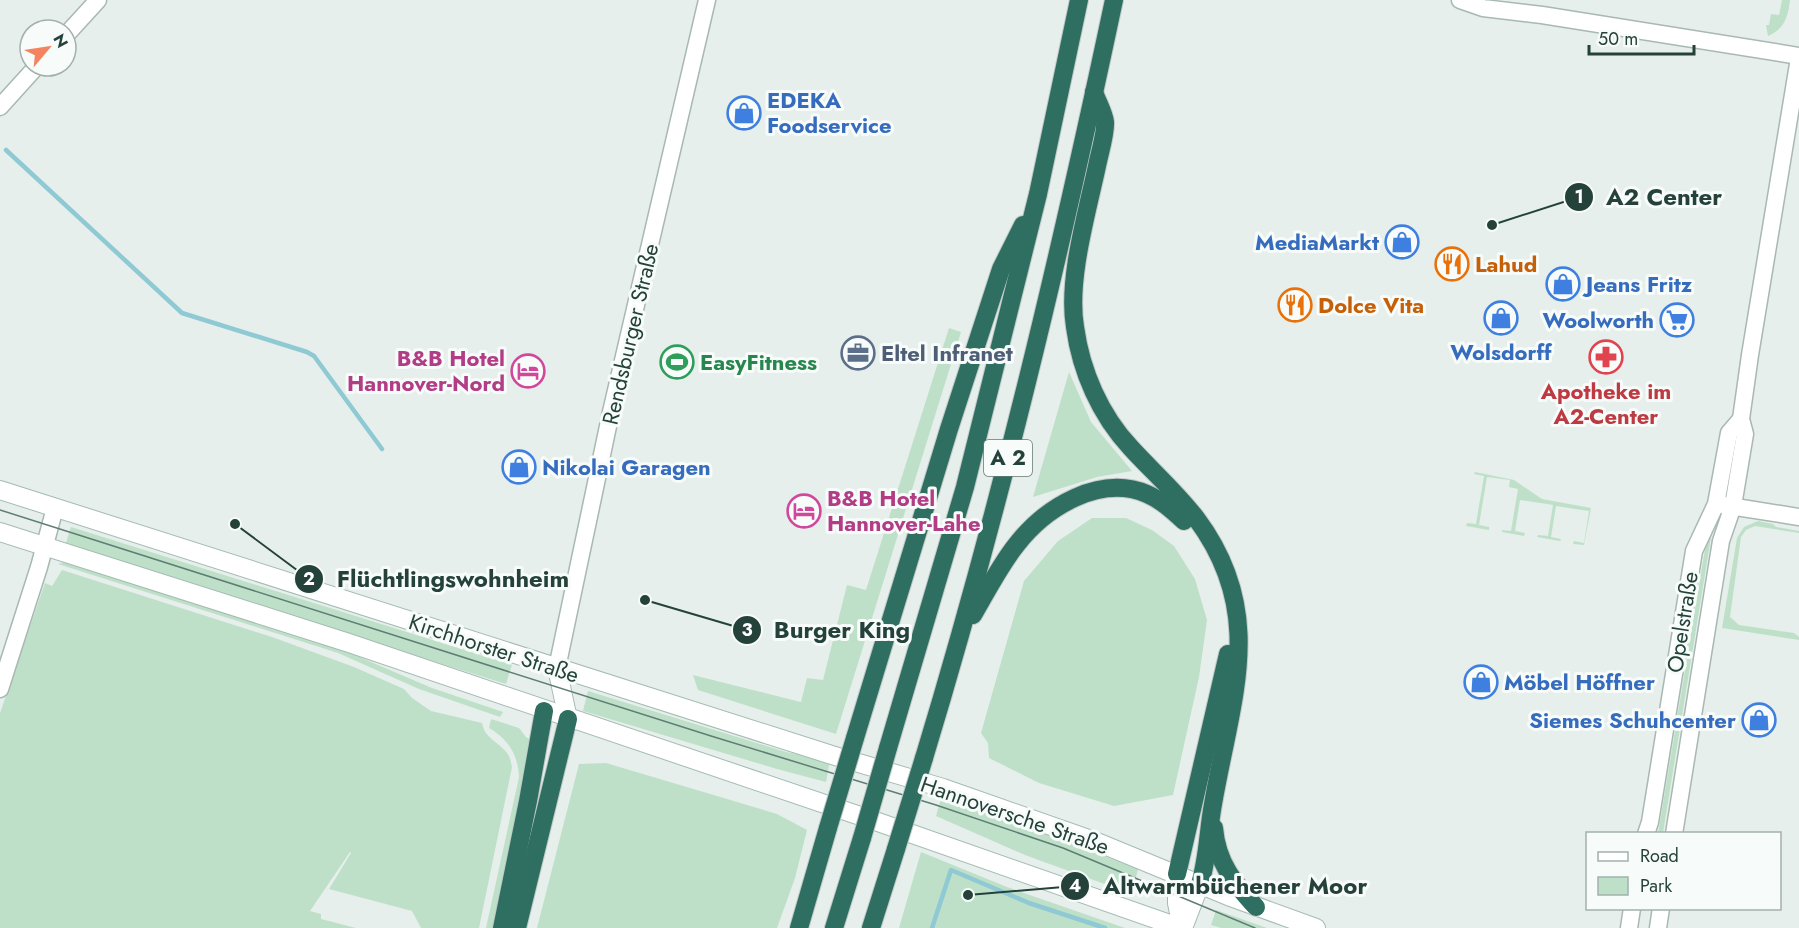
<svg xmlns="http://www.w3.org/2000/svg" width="1799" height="928" viewBox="0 0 1799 928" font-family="Jost,sans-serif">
<rect width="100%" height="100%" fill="#e6efeb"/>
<g fill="#bfe0c8">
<path d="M1782 0H1790C1788 16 1785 29 1768 36L1766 25H1769L1771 14 1779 15Z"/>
<path d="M949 328 961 332 836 734 698 690 693 675 801 702 807 678 823 680 847 585 866 590Z"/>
<path d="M1069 372 1091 422 1132 471 1097 477 1033 497Z"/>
<path d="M1475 472 1514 480 1542 499 1591 508 1584 545 1573 544 1574 541 1584 543 1589 511 1556 506 1551 537 1561 539 1560 541 1537 537 1538 535 1548 536 1553 505 1520 500 1515 531 1525 533 1524 536 1502 532V530L1511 531 1518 489 1509 487 1510 480 1487 477 1479 525 1489 527V530L1466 526 1467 523 1476 524 1484 476 1474 474Z"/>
<path d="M1092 518H1126L1152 530 1174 546 1195 579 1207 620 1199 677 1173 795 1114 806 1039 783 989 758 988 743 981 733 1024 581 1058 541Z"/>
<path d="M1758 521 1773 524 1776 527 1799 531V533L1755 526 1746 530 1741 537 1730 617 1739 625 1794 633 1799 637V640L1722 628 1737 538 1744 527Z"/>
<path d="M71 527 512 665 506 684 65 546Z"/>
<path d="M1712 531 1663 833 1658 834 1707 537Z"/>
<path d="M68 561 336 647 432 688 503 712 500 717 419 689 338 653 58 564Z"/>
<path d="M62 570 272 637 354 667 404 689 412 698 431 711 482 723C485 739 498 741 507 753 510 756 511 763 512 767L479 928H421L412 911 329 889 351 853 350 852 310 911 321 914V919L356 928H0V713L45 583 52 586Z"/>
<path d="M588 691 786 752 830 760 826 782 777 769 583 711Z"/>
<path d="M491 719 519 728 526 737 531 740 498 928H486L519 777C518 755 509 740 489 728Z"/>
<path d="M606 763 777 814 807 830 795 878 777 928H537L579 764Z"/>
<path d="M942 795 1138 869 1132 894 1025 855 936 816Z"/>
<path d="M921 852 1007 887 1125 928H899Z"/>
<path d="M1216 910 1267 928H1221L1211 925Z"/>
</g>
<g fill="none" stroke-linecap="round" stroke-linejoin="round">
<g stroke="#8ec9d4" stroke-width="4.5">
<path d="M6 150 182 313 307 352 314 356 382 449"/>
<path d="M932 928 951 870 1029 903 1105 928"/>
</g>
<defs>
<g id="minor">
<path d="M1460 0 1483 8 1542 15 1799 56"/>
<path d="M66 35 98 0"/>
<path d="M0 107 37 66"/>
<path d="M1723 505 1799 517"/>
<path d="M557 668 611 412 707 0"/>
<path d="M0 689 39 567 55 508"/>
<path d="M1646 834 1650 822 1694 551 1716 504 1729 433 1741 419"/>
<path d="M1674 834 1721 541 1733 506 1745 434 1741 419 1750 355 1799 58"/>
<path d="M1629 928 1632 908"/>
<path d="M1658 928 1661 908"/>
</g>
<g id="secondary">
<path d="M0 490 835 756 943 788 1097 842 1228 896 1316 928"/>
<path d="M0 532 349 643 878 822 1181 928"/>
<path d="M557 668 568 719"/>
<path d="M1177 874V903L1182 928"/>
<path d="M1183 928 1200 884"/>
</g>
<g id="motorway">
<path d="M1094 92C1097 101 1104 113 1105 122 1106 133 1099 155 1097 166 1087 213 1067 280 1075 327 1081 371 1100 415 1131 448 1152 471 1177 493 1196 518 1268 614 1231 699 1213 804 1208 831 1208 858 1200 884"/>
<path d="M973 615C987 591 1000 565 1017 544 1046 507 1100 474 1147 494 1161 500 1172 510 1184 521"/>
<path d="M855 738 949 429 1001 269 1023 225"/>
<path d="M888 748 965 487 1038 194 1079 0"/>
<path d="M924 758C1000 508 1060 255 1114 0"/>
<path d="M1214 828C1217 863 1234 883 1256 907"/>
<path d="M1177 874 1228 654"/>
<path d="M502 928 528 801 544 711"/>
<path d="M517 928 568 719"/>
<path d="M799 928 828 828"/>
<path d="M834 928 862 838"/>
<path d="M871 928 896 849"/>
</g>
</defs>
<use href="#minor" stroke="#a8b8b2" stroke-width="19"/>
<use href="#secondary" stroke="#a4bbb3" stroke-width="20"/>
<use href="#motorway" stroke="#c2cac8" stroke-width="20"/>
<use href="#minor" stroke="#fff" stroke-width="16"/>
<use href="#secondary" stroke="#fff" stroke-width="18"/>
<use href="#motorway" stroke="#2f6f62" stroke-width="18"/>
<path stroke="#5f7d75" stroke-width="1.5" d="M0 510 711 736 936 805 1063 848 1255 928"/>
<defs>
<g id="motorway-bridge">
<path d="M828 828 855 738"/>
<path d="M862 838 888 748"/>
<path d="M896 849 924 758"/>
</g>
</defs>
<use href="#motorway-bridge" stroke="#c2cac8" stroke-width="20" stroke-linecap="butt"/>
<use href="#motorway-bridge" stroke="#2f6f62" stroke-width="18"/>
</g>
<defs>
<symbol id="shop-ring" viewBox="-11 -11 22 22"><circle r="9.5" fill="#f7fbf9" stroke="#3f7fe0" stroke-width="1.5"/><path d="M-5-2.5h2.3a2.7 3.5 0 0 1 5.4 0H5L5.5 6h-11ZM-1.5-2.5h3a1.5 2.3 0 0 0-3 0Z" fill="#3f7fe0"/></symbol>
<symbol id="restaurant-ring" viewBox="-11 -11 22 22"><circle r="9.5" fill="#f7fbf9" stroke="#e8710a" stroke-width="1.5"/><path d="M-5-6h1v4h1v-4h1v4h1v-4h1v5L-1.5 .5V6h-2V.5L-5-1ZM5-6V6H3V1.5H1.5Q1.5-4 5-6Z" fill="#e8710a"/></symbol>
<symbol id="supermarket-ring" viewBox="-11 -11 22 22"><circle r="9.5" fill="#f7fbf9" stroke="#3f7fe0" stroke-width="1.5"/><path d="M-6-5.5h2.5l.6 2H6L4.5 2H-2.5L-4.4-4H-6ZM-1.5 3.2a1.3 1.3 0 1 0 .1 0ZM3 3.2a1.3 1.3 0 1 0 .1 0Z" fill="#3f7fe0"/></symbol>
<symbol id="office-ring" viewBox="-11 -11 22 22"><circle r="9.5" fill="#f7fbf9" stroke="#5c6f8a" stroke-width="1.5"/><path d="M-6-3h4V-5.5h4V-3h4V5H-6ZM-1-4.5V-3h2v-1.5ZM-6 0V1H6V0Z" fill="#5c6f8a"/></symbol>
<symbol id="pharmacy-ring" viewBox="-11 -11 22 22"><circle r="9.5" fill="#f7fbf9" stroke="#e0444e" stroke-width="1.5"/><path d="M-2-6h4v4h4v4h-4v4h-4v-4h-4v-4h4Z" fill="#e0444e"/></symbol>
<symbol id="stadium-ring" viewBox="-11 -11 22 22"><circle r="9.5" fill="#f7fbf9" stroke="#2e9e5b" stroke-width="1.5"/><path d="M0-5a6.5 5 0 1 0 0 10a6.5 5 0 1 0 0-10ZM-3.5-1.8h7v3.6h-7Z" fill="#2e9e5b"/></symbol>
<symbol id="hotel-ring" viewBox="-11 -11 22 22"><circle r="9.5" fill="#f7fbf9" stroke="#d1479c" stroke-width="1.5"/><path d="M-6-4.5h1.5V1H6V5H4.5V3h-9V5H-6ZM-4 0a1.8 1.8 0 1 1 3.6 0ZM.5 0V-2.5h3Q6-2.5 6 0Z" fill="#d1479c"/></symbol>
</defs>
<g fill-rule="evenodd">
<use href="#shop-ring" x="725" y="94" width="38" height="38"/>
<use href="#shop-ring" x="1383" y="223" width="38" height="38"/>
<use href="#restaurant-ring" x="1433" y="245" width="38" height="38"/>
<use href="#shop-ring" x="1544" y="265" width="38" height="38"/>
<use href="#restaurant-ring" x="1276" y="286" width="38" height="38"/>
<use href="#shop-ring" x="1482" y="299" width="38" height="38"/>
<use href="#supermarket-ring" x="1658" y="301" width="38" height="38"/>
<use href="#office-ring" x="839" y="334" width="38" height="38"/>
<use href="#pharmacy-ring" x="1587" y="338" width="38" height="38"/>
<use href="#stadium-ring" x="658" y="343" width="38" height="38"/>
<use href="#hotel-ring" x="509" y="352" width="38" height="38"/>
<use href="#shop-ring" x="500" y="448" width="38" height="38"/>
<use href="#hotel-ring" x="785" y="492" width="38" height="38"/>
<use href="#shop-ring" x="1462" y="663" width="38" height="38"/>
<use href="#shop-ring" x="1740" y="701" width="38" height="38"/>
</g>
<g text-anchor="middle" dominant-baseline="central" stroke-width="6" stroke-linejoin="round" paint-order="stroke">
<rect fill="#f7fbf9" stroke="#637a73" stroke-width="1.5" x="984" y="440" width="48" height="36" rx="4.5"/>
<g font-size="21" font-weight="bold" fill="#24423a">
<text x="1008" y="458">A 2</text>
</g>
<g font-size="22" font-weight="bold" fill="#366cbe" stroke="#f7fbf9" text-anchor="start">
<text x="767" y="100">EDEKA<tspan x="767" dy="25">Foodservice</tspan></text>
<text x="1379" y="242" text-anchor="end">MediaMarkt</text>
<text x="1586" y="284">Jeans Fritz</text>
<text x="1654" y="320" text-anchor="end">Woolworth</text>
<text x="1501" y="352" text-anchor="middle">Wolsdorff</text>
<text x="542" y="467">Nikolai Garagen</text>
<text x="1504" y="682">Möbel Höffner</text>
<text x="1736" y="720" text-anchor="end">Siemes Schuhcenter</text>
</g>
<g font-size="22" font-weight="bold" fill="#c56008" stroke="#f7fbf9" text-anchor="start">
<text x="1475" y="264">Lahud</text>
<text x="1318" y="305">Dolce Vita</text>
</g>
<g font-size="22" fill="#24423a" stroke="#f7fbf9">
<text transform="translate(630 334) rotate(-77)">Rendsburger Straße</text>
<text transform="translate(1682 622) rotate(-81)">Opelstraße</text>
<text transform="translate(494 648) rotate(18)">Kirchhorster Straße</text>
<text transform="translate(1015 815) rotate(19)">Hannoversche Straße</text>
</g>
<g font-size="22" font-weight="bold" fill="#4e5e75" stroke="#f7fbf9" text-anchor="start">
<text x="881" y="353">Eltel Infranet</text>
</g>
<g font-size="22" font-weight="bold" fill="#b23c85" stroke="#f7fbf9" text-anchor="end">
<text x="505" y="358">B&amp;B Hotel<tspan x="505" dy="25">Hannover-Nord</tspan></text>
<text x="827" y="498" text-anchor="start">B&amp;B Hotel<tspan x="827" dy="25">Hannover-Lahe</tspan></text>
</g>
<g font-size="22" font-weight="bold" fill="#27864d" stroke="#f7fbf9" text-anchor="start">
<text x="700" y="362">EasyFitness</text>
</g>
<g font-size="22" font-weight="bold" fill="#be3a42" stroke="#f7fbf9">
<text x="1606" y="391">Apotheke im<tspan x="1606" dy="25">A2-Center</tspan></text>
</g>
</g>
<path fill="none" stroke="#24423a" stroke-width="2" d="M1492 225L1579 197M235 524L309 579M645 600L747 630M968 895L1075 886"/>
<g fill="#24423a" stroke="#f7fbf9" stroke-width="2">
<circle cx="1492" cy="225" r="6"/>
<circle cx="235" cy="524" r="6"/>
<circle cx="645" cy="600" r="6"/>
<circle cx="968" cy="895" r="6"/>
<circle cx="1579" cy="197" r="15"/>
<circle cx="309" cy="579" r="15"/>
<circle cx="747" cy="630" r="15"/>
<circle cx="1075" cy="886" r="15"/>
</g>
<g font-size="18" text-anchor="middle" font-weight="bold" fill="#fff">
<text x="1579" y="203">1</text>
<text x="309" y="585">2</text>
<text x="747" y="636">3</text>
<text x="1075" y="892">4</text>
</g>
<g font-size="24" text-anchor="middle" font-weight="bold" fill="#24423a" stroke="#f7fbf9" stroke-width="6" stroke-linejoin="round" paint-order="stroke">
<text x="1664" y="205">A2 Center</text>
<text x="453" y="587">Flüchtlingswohnheim</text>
<text x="842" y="638">Burger King</text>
<text x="1235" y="894">Altwarmbüchener Moor</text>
</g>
<rect x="1586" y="832" width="195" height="78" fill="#f7fbf9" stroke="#a3b1ad" stroke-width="1.5"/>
<rect x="1598" y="852" width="30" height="9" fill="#ffffff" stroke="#a3b1ad" stroke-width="1.5"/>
<text x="1640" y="862" font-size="18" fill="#24423a">Road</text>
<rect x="1598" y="877" width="30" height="18" fill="#bfe0c8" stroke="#a3b1ad" stroke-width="1.5"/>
<text x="1640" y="892" font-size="18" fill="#24423a">Park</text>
<g transform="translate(48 48) rotate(61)"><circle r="28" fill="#f7fbf9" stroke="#a3b1ad" stroke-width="1.5"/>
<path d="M0-4.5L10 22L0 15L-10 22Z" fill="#f4845f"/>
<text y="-9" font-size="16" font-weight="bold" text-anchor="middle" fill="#24423a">N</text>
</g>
<path d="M1589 45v9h105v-9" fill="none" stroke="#24423a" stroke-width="3"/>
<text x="1598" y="45" font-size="18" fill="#24423a" stroke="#f7fbf9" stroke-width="4.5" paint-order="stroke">50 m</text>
</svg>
